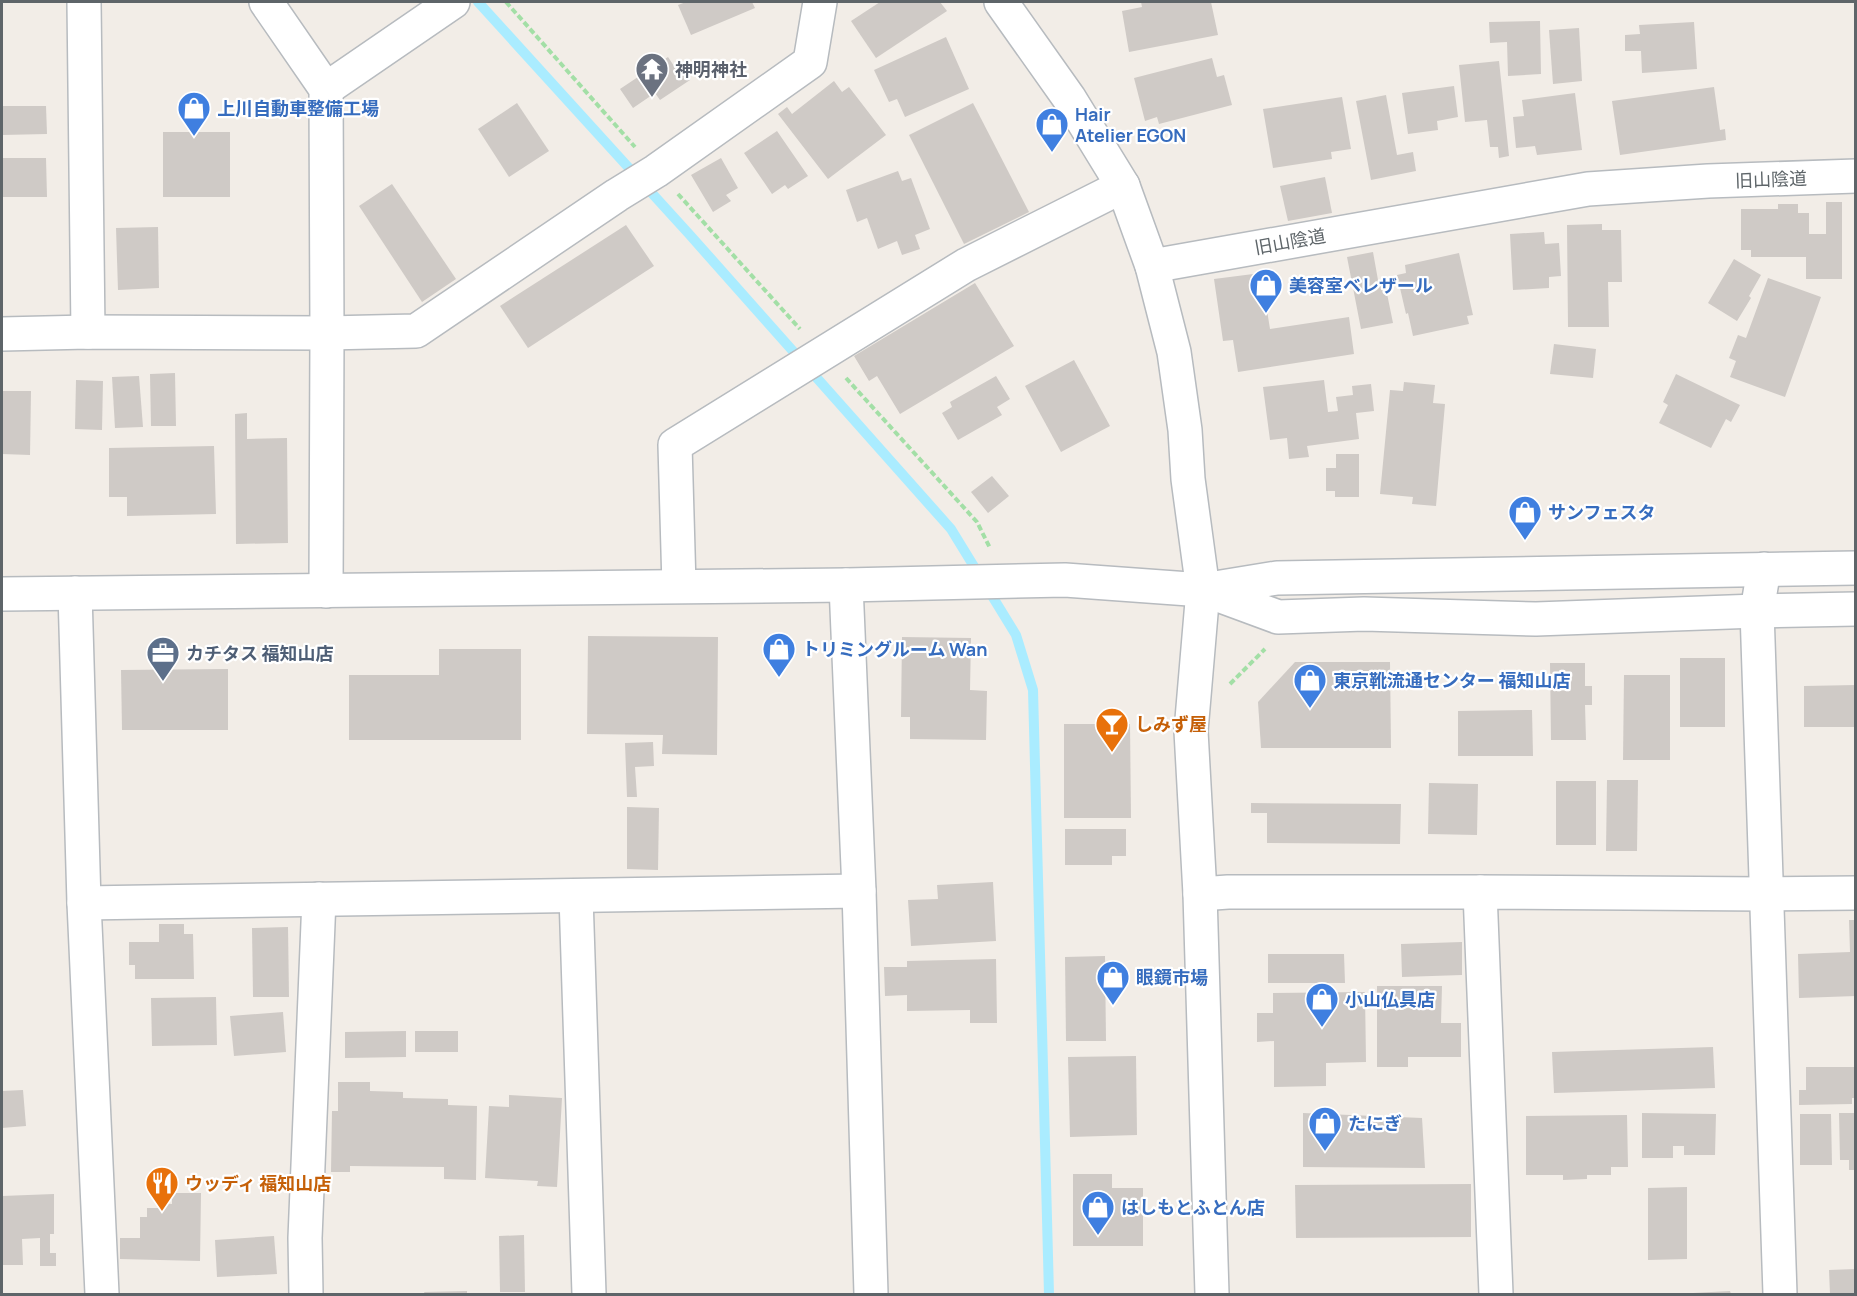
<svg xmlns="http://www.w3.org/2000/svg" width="1857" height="1296" viewBox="0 0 1857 1296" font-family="Manrope,'Noto Sans JP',sans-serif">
<rect width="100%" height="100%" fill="#f2ede7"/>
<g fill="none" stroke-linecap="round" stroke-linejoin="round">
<path stroke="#aaecff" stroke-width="10" d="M478 2 689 234 951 529 1016 635 1033 690 1049 1294"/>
</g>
<g fill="#cfcac6">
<path d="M686 2H752L755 8 691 35 678 5Z"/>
<path d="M880 2H940L947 11 876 58 851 21Z"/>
<path d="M1141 2H1211L1218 35 1129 52 1122 11 1142 7Z"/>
<path d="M1540 21 1541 74 1508 76 1507 42 1490 43 1489 22Z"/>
<path d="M1694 22 1697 69 1642 73 1641 51H1625V35L1640 34 1639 25Z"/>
<path d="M1579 28 1582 81 1553 84 1549 30Z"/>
<path d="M946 37 969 89 905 117 897 99 889 102 874 70Z"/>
<path d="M668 57 674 66 678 63 690 80 660 100 655 93 633 108 620 89Z"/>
<path d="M1212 58 1217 77 1224 75 1232 105 1159 124 1157 117 1145 121 1134 78Z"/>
<path d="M1499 61 1509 156 1499 158 1498 147H1490L1487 120 1465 122 1459 65Z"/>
<path d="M834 81 842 92 849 87 886 135 828 179 778 114 787 107 792 114Z"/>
<path d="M1454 86 1458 117 1437 121 1438 130 1408 134 1402 93Z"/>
<path d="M1714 87 1720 130 1725 129 1726 140 1620 155 1612 101Z"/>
<path d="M1575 93 1582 150 1537 155 1535 146 1516 148 1513 117 1524 116 1522 100Z"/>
<path d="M1386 95 1397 155 1413 152 1416 171 1371 180 1356 101Z"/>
<path d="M1342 97 1351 149 1331 152 1332 159 1273 168 1263 109Z"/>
<path d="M517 103 549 151 509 177 478 129Z"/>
<path d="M973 103 1029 212 964 244 909 135Z"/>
<path d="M2 106H46L47 134 2 135Z"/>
<path d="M777 131 808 176 788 189 785 185 772 194 744 153Z"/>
<rect x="163" y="132" width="67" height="65"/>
<path d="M2 158H46L47 197H2Z"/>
<path d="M721 158 738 188 726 195 731 201 713 212 691 175Z"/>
<path d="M898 171 902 181 911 178 930 229 915 235 920 249 902 255 897 241 878 249 867 218 857 222 846 190Z"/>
<path d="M1325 177 1332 213 1288 221 1280 186Z"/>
<path d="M392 184 456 279 422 302 359 206Z"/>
<path d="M1826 202H1842V279H1806V257H1751V250H1741V209H1778V204H1798V213H1809V234H1826Z"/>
<path d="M1602 224V230H1621L1622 282H1608L1609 327H1568L1567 225Z"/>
<path d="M626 225 654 266 528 348 500 306Z"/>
<path d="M158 227 159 288 118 290 116 228Z"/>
<path d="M1544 232 1545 244 1559 243 1561 276 1549 277V288L1513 290 1510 234Z"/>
<path d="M1373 252 1378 280 1384 279 1393 323 1361 329 1347 257Z"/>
<path d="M1459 253 1473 315 1467 316 1469 324 1413 336 1408 313 1406 314 1397 275 1406 273 1405 265Z"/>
<path d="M1734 259 1761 275 1749 296 1751 298 1737 321 1708 303Z"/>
<path d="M1261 273 1270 329 1349 317 1354 354 1238 372 1233 340 1223 341 1214 279Z"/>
<path d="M1768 278 1821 297 1785 397 1730 377 1736 361 1729 358 1738 335 1746 338Z"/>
<path d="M975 283 1014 346 900 414 877 376 869 381 854 356Z"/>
<path d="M1554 344 1596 349 1593 378 1550 374Z"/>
<path d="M1074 360 1110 426 1061 452 1025 386Z"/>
<path d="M175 373 176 426H151L150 374Z"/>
<path d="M1676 374 1740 405 1731 422 1726 419 1711 448 1659 423 1668 405 1663 402Z"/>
<path d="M139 376 143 427 115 428 112 377Z"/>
<path d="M996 376 1010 399 997 407 1002 415 958 440 942 413 952 407 950 402Z"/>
<path d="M76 380 103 381 102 430 75 429Z"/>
<path d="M1324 380 1328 412 1338 411 1336 397 1353 395 1352 386 1371 384 1374 411 1356 413 1359 439 1307 446 1309 457 1289 459 1287 438 1270 440 1263 387Z"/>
<path d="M1404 382 1435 385 1433 403 1445 404 1436 506 1412 504 1413 497 1380 494 1390 390 1403 391Z"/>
<path d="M2 391H31L30 455 2 454Z"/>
<path d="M247 413V439L287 438 288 543 236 544 235 414Z"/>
<path d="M214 446 216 514 127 516V497H109V448Z"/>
<path d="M1336 454H1359V497H1335V491H1326V468H1336Z"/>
<path d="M992 476 1009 496 988 513 971 492Z"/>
<path d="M588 636 718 637 717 755 662 754 663 735 587 734Z"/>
<path d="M902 637 971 638 970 690 987 691 986 740 910 739V717H901Z"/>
<path d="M439 649H521V740H349V675H439Z"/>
<rect x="1680" y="658" width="45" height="69"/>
<path d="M1295 662H1390L1391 748H1261L1258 702Z"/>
<path d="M1550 663H1585V686H1592V705H1585L1586 740H1551Z"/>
<path d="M228 669V730H122L121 670Z"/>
<path d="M1624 675H1670V760H1623Z"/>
<path d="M1856 685V727H1804V686Z"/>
<path d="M1532 710 1533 756H1458V711Z"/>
<path d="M1064 724H1130L1131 818H1064Z"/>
<path d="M653 742 654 766 635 767 637 797H627L625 743Z"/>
<path d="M1607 780H1638L1637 851H1606Z"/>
<rect x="1556" y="781" width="40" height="64"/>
<path d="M1429 783 1478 784 1477 835 1428 834Z"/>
<path d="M1251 803 1401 804 1400 844 1267 843V813H1251Z"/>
<path d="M627 807 659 808 658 870 627 869Z"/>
<path d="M1065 829H1126V856H1112V865H1065Z"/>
<path d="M993 882 996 941 911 946 908 900 938 899 937 885Z"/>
<path d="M1849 920H1856V996L1799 998 1798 954 1850 952Z"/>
<path d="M159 924H184V934H193L194 979H135V965H129V942H159Z"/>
<path d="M288 927 289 997H253L252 928Z"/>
<path d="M1462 942V975L1402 977 1401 944Z"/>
<path d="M1268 954H1344L1345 983H1268Z"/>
<path d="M1105 956 1106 1041H1066L1065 957Z"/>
<path d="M996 959 997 1023H970V1010L907 1011V995L885 996 884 967H907V961Z"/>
<path d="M1377 986H1442L1441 1023H1461V1057H1408V1067H1377Z"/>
<path d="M1365 992 1366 1062 1326 1063V1086L1274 1087V1041L1257 1042V1013H1273V993Z"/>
<path d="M216 997 217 1045 152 1046 151 998Z"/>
<path d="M283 1012 286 1052 234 1056 230 1016Z"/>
<path d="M406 1031V1057L345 1058V1032Z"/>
<rect x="415" y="1031" width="43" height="21"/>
<path d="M1713 1047 1715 1088 1554 1093 1552 1052Z"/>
<path d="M1136 1056 1137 1135 1070 1137 1068 1057Z"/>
<path d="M1806 1067H1856V1098H1852V1104L1799 1105V1090H1806Z"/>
<path d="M338 1082H370V1091L403 1092V1098L448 1099V1105L477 1106 476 1180 444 1179V1167L350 1166V1172H331L332 1111H338Z"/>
<path d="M23 1090 26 1126 2 1128V1091Z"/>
<path d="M509 1095 562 1098 557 1187 537 1186 538 1181 485 1178 489 1106 509 1107Z"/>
<path d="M1303 1113 1422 1118 1425 1168 1303 1167Z"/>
<path d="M1642 1113 1716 1114 1715 1155H1684V1146H1673V1158H1642Z"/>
<path d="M1839 1113H1856V1170H1849V1160H1840Z"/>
<path d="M1800 1114H1831L1832 1165H1800Z"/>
<path d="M1627 1115 1628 1167H1611V1175H1587V1179L1563 1180V1175H1526V1116Z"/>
<path d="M1073 1174H1112V1188H1143V1246H1073Z"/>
<path d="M1471 1184V1237L1296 1238 1295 1185Z"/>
<path d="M1687 1187V1259L1648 1260V1188Z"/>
<path d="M172 1193H201L200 1261 120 1259V1238H140V1217H147V1208H159V1203L172 1204Z"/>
<path d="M54 1194V1234H50V1253H56V1266H40V1238L22 1239 23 1265H2V1196Z"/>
<path d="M524 1235 525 1292H500L499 1236Z"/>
<path d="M274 1236 277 1274 217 1277 215 1240Z"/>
<path d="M1856 1269V1294H1830L1829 1270Z"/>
<path d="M467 1291V1294H425L424 1292Z"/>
<path d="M1730 1291 1731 1294H1693V1293Z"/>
</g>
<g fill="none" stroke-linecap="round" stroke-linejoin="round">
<defs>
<g id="minor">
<path d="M84 2 88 332"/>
<path d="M266 2 326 89 327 333 326 591"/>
<path d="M326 89 453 2"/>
<path d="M1152 266 1588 189 1708 181 1856 176"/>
<path d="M2 334 88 332 327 333 416 331 617 195 656 171 810 62 820 2"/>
<path d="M1764 569 1757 611 1780 1294"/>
<path d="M846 585 859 891 871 1294"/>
<path d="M679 586 675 445 966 265 1123 186"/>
<path d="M75 593 84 903 102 1294"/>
<path d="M1200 894 1228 892H1480"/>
<path d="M576 896 589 1294"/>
<path d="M84 903 859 891"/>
<path d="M306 1294 305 1238 319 899"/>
<path d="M1496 1294 1480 892 1765 894 1856 893"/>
</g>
<g id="tertiary">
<path d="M1001 2 1069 98 1123 186 1152 266 1174 352 1185 430 1188 479 1203 590 1191 731 1200 894 1212 1294"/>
<path d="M1205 590 1278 617 1364 614 1536 619 1757 611 1856 609"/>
<path d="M2 594 846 585 1065 580 1203 590 1277 578 1856 568"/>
</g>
</defs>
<use href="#minor" stroke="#b7bbbf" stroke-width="36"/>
<use href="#tertiary" stroke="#b7bbbf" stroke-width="36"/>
<g stroke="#a3dfa6" stroke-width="4" stroke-dasharray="6 3" stroke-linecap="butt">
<path d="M506 2 635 147"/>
<path d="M678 194 800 329"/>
<path d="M846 378 977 522 990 548"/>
<path d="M1230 684 1265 649"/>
</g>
<use href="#minor" stroke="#fff" stroke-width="33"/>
<use href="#tertiary" stroke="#fff" stroke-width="33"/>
</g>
<defs>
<symbol id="temple-pin" viewBox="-11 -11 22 30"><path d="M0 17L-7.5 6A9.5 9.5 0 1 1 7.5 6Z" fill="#6b7280" stroke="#fff"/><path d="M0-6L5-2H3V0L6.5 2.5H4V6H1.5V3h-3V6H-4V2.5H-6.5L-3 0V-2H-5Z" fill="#fff"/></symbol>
<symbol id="shop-pin" viewBox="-11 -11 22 30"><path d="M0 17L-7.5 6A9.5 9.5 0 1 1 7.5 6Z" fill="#3f7fe0" stroke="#fff"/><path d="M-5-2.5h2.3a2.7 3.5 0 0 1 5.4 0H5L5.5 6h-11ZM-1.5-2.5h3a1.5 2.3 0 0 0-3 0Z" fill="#fff"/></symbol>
<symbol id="office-pin" viewBox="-11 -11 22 30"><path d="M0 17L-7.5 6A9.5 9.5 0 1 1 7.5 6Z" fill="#5c6f8a" stroke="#fff"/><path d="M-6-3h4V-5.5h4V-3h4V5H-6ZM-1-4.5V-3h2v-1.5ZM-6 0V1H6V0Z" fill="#fff"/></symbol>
<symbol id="bar-pin" viewBox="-11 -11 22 30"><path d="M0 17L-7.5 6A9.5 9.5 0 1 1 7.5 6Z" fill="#e8710a" stroke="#fff"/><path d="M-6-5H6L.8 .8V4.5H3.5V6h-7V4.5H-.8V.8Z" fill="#fff"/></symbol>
<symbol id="restaurant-pin" viewBox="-11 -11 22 30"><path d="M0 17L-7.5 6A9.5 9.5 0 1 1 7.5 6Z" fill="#e8710a" stroke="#fff"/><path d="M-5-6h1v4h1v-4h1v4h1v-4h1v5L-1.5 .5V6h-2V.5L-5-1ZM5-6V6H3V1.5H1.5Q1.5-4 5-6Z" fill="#fff"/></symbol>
</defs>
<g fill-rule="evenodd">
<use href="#temple-pin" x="633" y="50" width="38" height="52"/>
<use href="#shop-pin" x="175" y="89" width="38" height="52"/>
<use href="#shop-pin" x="1033" y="105" width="38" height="52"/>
<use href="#shop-pin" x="1247" y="266" width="38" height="52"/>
<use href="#shop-pin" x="1506" y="493" width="38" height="52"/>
<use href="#shop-pin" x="760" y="630" width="38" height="52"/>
<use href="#office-pin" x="144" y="634" width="38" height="52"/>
<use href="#shop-pin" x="1291" y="661" width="38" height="52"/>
<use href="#bar-pin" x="1093" y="705" width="38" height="52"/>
<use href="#shop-pin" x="1094" y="958" width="38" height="52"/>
<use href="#shop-pin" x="1303" y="980" width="38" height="52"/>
<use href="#shop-pin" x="1306" y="1104" width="38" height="52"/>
<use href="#restaurant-pin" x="143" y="1164" width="38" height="52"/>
<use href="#shop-pin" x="1079" y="1188" width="38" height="52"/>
</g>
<g text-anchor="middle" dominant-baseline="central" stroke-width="4.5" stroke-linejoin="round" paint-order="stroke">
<g font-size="18" font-weight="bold" fill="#5b616d" stroke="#fff" text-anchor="start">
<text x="675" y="69">神明神社</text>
</g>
<g font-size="18" font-weight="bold" fill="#366cbe" stroke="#fff" text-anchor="start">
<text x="217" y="108">上川自動車整備工場</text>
<text x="1075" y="114">Hair<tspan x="1075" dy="21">Atelier EGON</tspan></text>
<text x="1289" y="285">美容室ベレザール</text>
<text x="1548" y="512">サンフェスタ</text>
<text x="802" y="649">トリミングルーム Wan</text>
<text x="1333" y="680">東京靴流通センター 福知山店</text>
<text x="1136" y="977">眼鏡市場</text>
<text x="1345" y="999">小山仏具店</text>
<text x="1348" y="1123">たにぎ</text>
<text x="1121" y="1207">はしもとふとん店</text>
</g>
<g font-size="18" fill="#5e6569" stroke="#fff">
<text transform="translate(1771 179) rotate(-2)">旧山陰道</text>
<text transform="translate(1290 241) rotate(-10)">旧山陰道</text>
</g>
<g font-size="18" font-weight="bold" fill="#4e5e75" stroke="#fff" text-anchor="start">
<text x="186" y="653">カチタス 福知山店</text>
</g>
<g font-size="18" font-weight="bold" fill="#c56008" stroke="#fff" text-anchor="start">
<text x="1135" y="724">しみず屋</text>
<text x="185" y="1183">ウッディ 福知山店</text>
</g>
</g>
<rect width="1857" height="1296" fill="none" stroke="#5e6569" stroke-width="6"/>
</svg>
